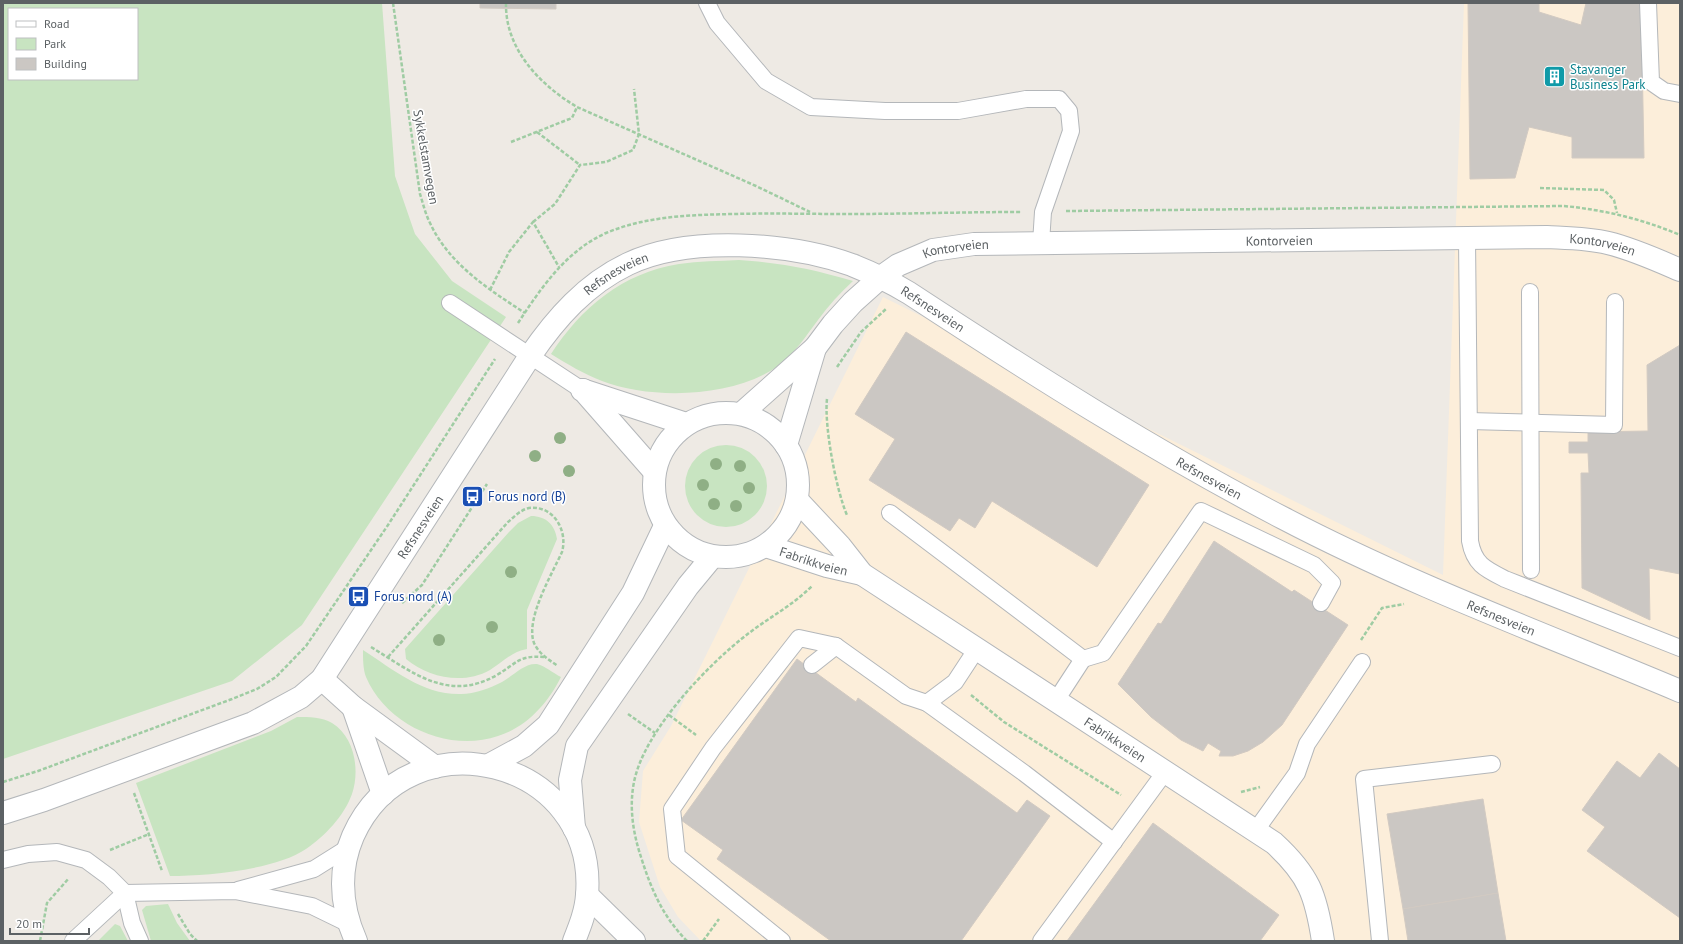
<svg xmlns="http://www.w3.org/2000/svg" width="1683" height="944" viewBox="0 0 1683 944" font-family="'PT Sans',sans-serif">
<rect width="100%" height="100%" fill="#eeeae4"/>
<path fill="#fceeda" d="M1464 3H1680V941L700 940 678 917 660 887 639 822 643 771 671 726 883 297 1443 575Z"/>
<g fill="#c8e4c1" fill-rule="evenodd">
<path d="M3 3H382L395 176 415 234 452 281 506 317 302 625 232 681 3 759ZM9 9H137V79H9Z"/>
<path d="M739 260C782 263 812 269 853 281 840 293 828 306 818 320 806 336 795 353 778 366 734 398 651 400 602 381 584 374 567 364 551 354 581 308 622 273 679 264 699 261 719 261 739 260Z"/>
<circle cx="726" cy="486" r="41"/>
<path d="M531 516C546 516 555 525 557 539L527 610V649C512 651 502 663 490 670 463 685 429 678 406 659L405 649 509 532 518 523Z"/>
<path d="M363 650C394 670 423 695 461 694 475 694 490 688 502 682 513 676 524 663 537 664 545 666 553 673 561 677 548 703 527 727 498 736 449 753 387 726 366 677 363 669 363 659 363 650Z"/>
<path d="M297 717C309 717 322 717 332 723 355 737 360 771 352 794 344 816 325 836 306 849 275 870 207 876 170 876L136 783 271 731Z"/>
<path d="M168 904 177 923 190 941H151L142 910 146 906Z"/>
<path d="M115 924 120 926 128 941 99 940Z"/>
</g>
<g fill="#cbc7c3" stroke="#d2cac2">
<path d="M480 3H556V9L480 8Z"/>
<path d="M1468 3H1539V12L1581 25 1586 3H1641L1644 158H1572V137L1529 127 1515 178 1470 179Z"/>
<path d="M906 332 1149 485 1097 567 992 501 975 528 959 518 950 531 869 480 895 439 855 414Z"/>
<path d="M1680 345V574L1649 568 1650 620 1582 588 1581 473H1589L1588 453H1569V442H1588V432L1648 431 1647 365Z"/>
<path d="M1214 541 1292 592 1294 590 1348 625 1282 725 1263 742 1248 751 1233 756H1219L1221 751 1208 743 1203 751 1181 740 1151 717 1118 684 1158 623 1161 624Z"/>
<path d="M797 659 856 702 858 698 1017 813 1027 800 1050 816 961 941H831L717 859 723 850 681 820Z"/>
<path d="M1659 753 1680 769V918L1587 851 1605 827 1582 810 1617 761 1640 778Z"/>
<path d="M1483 799 1498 893 1403 909 1387 814Z"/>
<path d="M1153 823 1279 915 1260 941H1067Z"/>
<path d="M1498 893 1506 941H1408L1403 909Z"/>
</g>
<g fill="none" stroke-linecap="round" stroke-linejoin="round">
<defs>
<g id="service">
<path d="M707 3 717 23 766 81 811 107 885 111H958L1026 99H1059L1069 111 1071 131 1043 212 1041 243"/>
<path d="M1648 3 1651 82 1664 91 1680 94"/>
<path d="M1467 238 1470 541C1474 564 1485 569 1505 579L1680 648"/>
<path d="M1530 292 1531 570"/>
<path d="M450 303 582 390"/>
<path d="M1469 421 1614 425 1615 302"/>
<path d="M890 513 1083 659 1103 653 1201 511 1314 565 1332 583 1321 603"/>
<path d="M812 665 836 646 906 696 927 703 955 682 976 650"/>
<path d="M1055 702 1083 659"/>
<path d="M927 703 1024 773 1114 842"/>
<path d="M1256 830 1297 773 1307 744 1362 662"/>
<path d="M3 860 28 854 57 852 86 860 109 877 125 893 132 923 140 941"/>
<path d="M238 890 314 869 349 847"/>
<path d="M73 941 125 893 235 891 312 906 349 924"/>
<path d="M782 941 677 856 672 809 713 748 799 638 836 646"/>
<path d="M1041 941 1165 772"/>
<path d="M1380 941 1364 779 1492 764"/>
</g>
<g id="minor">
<path d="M582 390 686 424"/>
<path d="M583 390 654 471"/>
<path id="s1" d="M797 500 840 546 862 574 1274 843C1309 875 1316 895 1323 941"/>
<path id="s2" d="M766 546 827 566 862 574"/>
<path d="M322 679 353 707 435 767"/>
<path d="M353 707 383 794"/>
<path id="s3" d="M3 813 44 800 253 723 301 697 322 679 530 356C556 318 586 284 628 264 688 235 791 243 852 265 872 273 891 282 909 293 1031 373 1154 451 1283 518 1411 585 1547 635 1680 691"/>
<path d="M587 895 634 941"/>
</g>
<g id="tertiary">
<circle cx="726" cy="485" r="72"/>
<path id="s4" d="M741 414 815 348 833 324 853 302 881 277 898 265 933 250 974 244 1547 237C1567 238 1588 238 1608 243 1633 249 1657 260 1680 270"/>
<path d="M786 445 815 348"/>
<path d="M489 765 524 746 548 725 633 593 665 526"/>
<path d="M574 828 570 780 577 746 688 586 712 557"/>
<path d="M356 941C341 907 338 871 353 836 409 711 598 759 587 895 586 911 580 926 574 941"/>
</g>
</defs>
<use href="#service" stroke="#b4b7ba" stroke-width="18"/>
<use href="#minor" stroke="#b4b7ba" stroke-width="24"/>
<use href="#tertiary" stroke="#b4b7ba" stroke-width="24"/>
<g stroke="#9fcca3" stroke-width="2.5" stroke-dasharray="4 2" stroke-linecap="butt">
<path d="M393 3 420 194C423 203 425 213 430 223 449 264 488 289 525 313"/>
<path d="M506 3C505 49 540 85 577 107L756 186 810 212"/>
<path d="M537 132 580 165"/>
<path d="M511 142 572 118 577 107"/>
<path d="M1540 188 1604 190 1614 200 1617 213"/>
<path d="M1066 211 1564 206C1605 210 1642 219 1680 235"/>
<path d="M533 222 555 204 580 165 606 162 633 150 639 134 634 89"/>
<path d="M490 290 509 252 533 222 559 267"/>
<path d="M518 323C541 288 566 251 606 233 647 216 689 215 733 214 772 213 810 214 848 214 906 214 963 212 1021 212"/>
<path d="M837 367 861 332 886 309"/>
<path d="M827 399C824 425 836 490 847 515"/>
<path d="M402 603 422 585 487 484"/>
<path d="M1361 640 1382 608 1404 604"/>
<path d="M371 647C412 672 448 703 497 675 517 663 519 655 544 657"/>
<path d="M388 657 508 522C514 517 520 510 529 508 554 505 568 531 562 552 552 574 525 619 534 643 539 654 549 660 558 666"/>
<path d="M971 695 1004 722 1121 795"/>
<path d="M628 714 655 733"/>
<path d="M669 715 696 735"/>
<path d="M3 782 38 771 232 699 257 689 276 677 306 646 388 525 495 359"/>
<path d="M1241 792 1260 787"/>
<path d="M134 793 162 871"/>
<path d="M110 850 149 834"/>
<path d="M178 914 190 934 197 941"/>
<path d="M40 941 47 903 69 878"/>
<path d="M687 941C663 917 651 889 641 857 633 833 629 807 634 782 644 731 708 664 749 633 770 617 793 605 812 586"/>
<path d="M703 941 719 919"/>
</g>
<use href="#service" stroke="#fff" stroke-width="16"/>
<use href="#minor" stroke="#fff" stroke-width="22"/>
<use href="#tertiary" stroke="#fff" stroke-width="22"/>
</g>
<g fill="#8faf85">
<circle cx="560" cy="438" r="6"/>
<circle cx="535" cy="456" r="6"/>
<circle cx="716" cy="464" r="6"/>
<circle cx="740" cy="466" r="6"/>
<circle cx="569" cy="471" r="6"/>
<circle cx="703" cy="485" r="6"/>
<circle cx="749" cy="488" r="6"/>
<circle cx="714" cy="504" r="6"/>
<circle cx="736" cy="506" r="6"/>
<circle cx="511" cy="572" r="6"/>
<circle cx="492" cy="627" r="6"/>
<circle cx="439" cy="640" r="6"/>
</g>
<defs>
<symbol id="building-square" viewBox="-11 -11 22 22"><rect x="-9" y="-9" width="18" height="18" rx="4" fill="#0f9aa8" stroke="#fff"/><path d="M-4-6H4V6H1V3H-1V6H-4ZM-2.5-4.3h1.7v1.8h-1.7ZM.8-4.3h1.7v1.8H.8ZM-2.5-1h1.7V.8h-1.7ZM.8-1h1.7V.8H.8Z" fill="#fff"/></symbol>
<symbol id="bus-square" viewBox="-11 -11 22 22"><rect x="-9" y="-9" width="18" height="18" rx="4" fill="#1a4fb4" stroke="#fff"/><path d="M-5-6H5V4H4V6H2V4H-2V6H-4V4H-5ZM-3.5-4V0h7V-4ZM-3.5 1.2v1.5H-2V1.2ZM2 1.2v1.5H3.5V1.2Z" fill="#fff"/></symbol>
</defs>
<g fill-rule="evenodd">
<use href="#building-square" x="1542" y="64" width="25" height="25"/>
<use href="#bus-square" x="460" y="484" width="25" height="25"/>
<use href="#bus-square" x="346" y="584" width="25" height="25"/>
</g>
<g text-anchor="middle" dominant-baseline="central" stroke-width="3" stroke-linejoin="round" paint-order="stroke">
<g font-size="13" fill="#0d838f" stroke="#fff" text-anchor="start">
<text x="1570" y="69">Stavanger<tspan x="1570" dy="15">Business Park</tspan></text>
</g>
<g font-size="13" fill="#5c6164" stroke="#fff">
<text transform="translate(426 157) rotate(80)">Sykkelstamvegen</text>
<text stroke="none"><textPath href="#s4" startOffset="602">Kontorveien</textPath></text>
<text stroke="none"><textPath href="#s4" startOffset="926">Kontorveien</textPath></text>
<text stroke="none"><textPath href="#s4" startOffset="278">Kontorveien</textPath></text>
<text stroke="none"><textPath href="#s3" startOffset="853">Refsnesveien</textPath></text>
<text stroke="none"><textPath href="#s3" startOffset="1189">Refsnesveien</textPath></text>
<text stroke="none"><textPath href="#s3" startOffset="1513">Refsnesveien</textPath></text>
<text stroke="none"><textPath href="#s3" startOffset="529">Refsnesveien</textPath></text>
<text stroke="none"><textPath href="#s2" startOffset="50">Fabrikkveien</textPath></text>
<text stroke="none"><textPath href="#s3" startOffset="1837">Refsnesveien</textPath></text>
<text stroke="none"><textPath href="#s1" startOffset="401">Fabrikkveien</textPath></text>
</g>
<g font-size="13" fill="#164399" stroke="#fff" text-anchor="start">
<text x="488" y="496">Forus nord (B)</text>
<text x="374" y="596">Forus nord (A)</text>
</g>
</g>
<rect width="1683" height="944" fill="none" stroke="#5c6164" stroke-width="8"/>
<rect x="8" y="8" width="130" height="72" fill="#ffffff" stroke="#bec0c1"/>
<rect x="16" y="21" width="20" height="6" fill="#ffffff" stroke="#bec0c1"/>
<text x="44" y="28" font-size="12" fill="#5c6164">Road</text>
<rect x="16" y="38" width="20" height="12" fill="#c8e4c1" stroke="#bec0c1"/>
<text x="44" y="48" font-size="12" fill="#5c6164">Park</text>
<rect x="16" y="58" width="20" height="12" fill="#cbc7c3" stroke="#bec0c1"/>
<text x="44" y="68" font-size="12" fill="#5c6164">Building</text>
<path d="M10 928v6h79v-6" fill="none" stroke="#5c6164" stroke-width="2"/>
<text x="16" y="928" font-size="12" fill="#5c6164" stroke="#ffffff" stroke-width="3" paint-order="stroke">20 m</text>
</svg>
